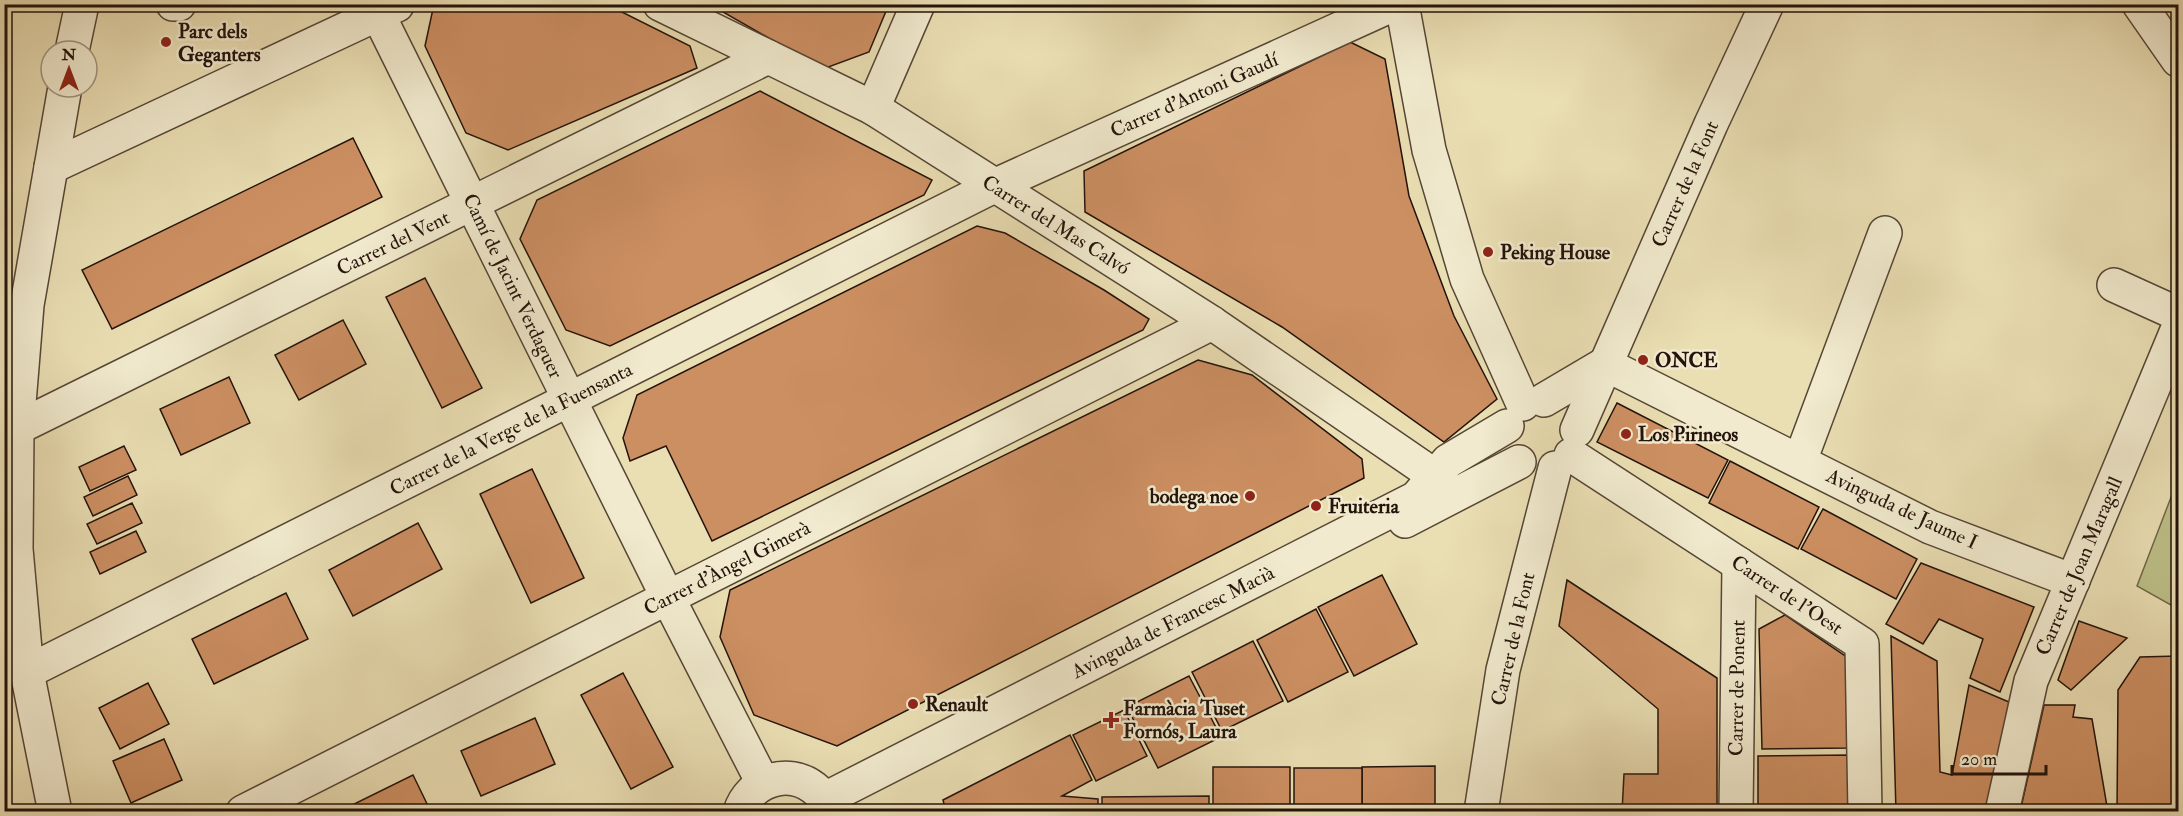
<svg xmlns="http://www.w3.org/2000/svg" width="2183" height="816" viewBox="0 0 2183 816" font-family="'IM FELL Double Pica',serif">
<rect width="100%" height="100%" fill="#eadeb3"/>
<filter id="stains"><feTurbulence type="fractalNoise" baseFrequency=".00333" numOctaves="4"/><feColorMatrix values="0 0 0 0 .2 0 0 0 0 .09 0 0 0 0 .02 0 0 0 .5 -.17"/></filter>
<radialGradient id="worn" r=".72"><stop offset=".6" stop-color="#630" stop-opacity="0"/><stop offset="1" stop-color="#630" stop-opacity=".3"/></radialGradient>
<path fill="#bdbf88" stroke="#70694a" stroke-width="1.5" d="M2178 479V609L2137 586Z"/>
<g fill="#cc8f62" stroke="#23130b" stroke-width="1.5">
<path d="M434 4H606L690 46 697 68 508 150 466 133 425 46Z"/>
<path d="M709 4H889L869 52 823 69Z"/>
<path d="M1350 42 1385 59 1409 196 1454 316 1497 399 1444 442 1282 327 1085 212 1084 171Z"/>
<path d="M760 91 932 180 924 195 610 346 566 330 520 239 537 200Z"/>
<path d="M353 138 382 197 112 329 82 270Z"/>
<path d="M977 226 1005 233 1104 290 1149 319 1143 330 712 541 666 446 630 461 623 438 637 395Z"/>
<path d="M425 278 482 388 442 408 386 297Z"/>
<path d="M343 320 366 364 299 400 275 355Z"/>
<path d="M1198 360 1252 375 1362 459 1364 478 837 746 754 715 720 637 730 590Z"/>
<path d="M229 377 250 423 181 455 160 409Z"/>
<path d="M1617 403 1728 460 1708 498 1597 442Z"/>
<path d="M124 446 136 470 90 491 79 467Z"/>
<path d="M1730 461 1819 507 1798 549 1709 503Z"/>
<path d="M532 469 584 578 531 603 480 494Z"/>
<path d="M128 476 137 495 93 516 84 497Z"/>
<path d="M132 503 142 523 97 544 87 524Z"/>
<path d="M1823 509 1917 559 1896 599 1801 549Z"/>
<path d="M418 523 442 569 353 616 329 570Z"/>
<path d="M136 531 146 552 100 574 90 552Z"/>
<path d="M1921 563 2034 607 2000 692 1970 678 1983 639 1939 619 1923 644 1886 624Z"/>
<path d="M1382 575 1417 644 1354 676 1318 607Z"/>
<path d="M1567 580 1717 678V812H1622L1624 774H1658V709L1559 626Z"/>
<path d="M286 593 308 639 214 684 192 639Z"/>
<path d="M1316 609 1348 672 1288 702 1257 640Z"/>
<path d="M1785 615 1851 660V748L1762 749 1759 629Z"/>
<path d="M2079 621 2127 638 2071 690 2058 680Z"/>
<path d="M1891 636 1937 661 1940 772 1952 775 1969 685 2009 702 1988 812H1896Z"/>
<path d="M1253 641 1283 701 1222 731 1192 672Z"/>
<path d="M2178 656V812H2117L2118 690 2140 657Z"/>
<path d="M623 673 673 767 631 789 581 695Z"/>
<path d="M1189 676 1221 737 1158 768 1127 707Z"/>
<path d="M148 683 169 724 120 749 99 708Z"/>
<path d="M2044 705H2075L2073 717 2092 719 2108 812H2020Z"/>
<path d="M1124 710 1147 756 1096 781 1073 735Z"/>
<path d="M535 718 555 764 481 796 461 751Z"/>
<path d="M1070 735 1092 780 1062 796 1098 799V812H946L943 800Z"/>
<path d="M164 739 182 780 131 803 113 761Z"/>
<path d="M1852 755 1853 812H1758V756Z"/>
<path d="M1435 766V812H1362V767Z"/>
<rect x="1213" y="767" width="77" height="45"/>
<rect x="1294" y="768" width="68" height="44"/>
<path d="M413 775 431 812H342V810Z"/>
<path d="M1209 796V812H1102V797Z"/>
</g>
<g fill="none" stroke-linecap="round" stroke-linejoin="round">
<defs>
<g id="minor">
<path d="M173 4H179"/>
<path d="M660 4 873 108 1212 323 1435 476"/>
<path d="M1402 4 1429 150 1467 279 1523 404"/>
<path d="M2139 4 2178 60"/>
<path d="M378 14 668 598 763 783"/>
<path d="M72 51 82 4"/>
<path d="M873 108 918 4"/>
<path d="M51 167 397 5"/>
<path d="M2114 285 2178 314"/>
<path d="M1605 364 1930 527 2073 581"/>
<path d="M1544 400 1605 364"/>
<path d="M17 428 768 57"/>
<path d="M1577 430 1711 124 1767 4"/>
<path d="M1571 455 1862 644 1865 812"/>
<path d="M1800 461 1885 233"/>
<path d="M1405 521 1519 462"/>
<path d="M27 672 994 186 1394 4"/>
<path d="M825 799 1416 498 1448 461 1507 426"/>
<path d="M55 812 27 672 16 549 17 428 27 305 65 87"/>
<path d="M243 812 1212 323"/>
<path d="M740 812C750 780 788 768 814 788 822 794 827 803 831 812"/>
<path d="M1481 812 1503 670 1555 468"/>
<path d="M1736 812 1739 564"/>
<path d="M2002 812 2031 681 2178 328"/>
</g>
</defs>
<use href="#minor" stroke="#554635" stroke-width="36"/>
<use href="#minor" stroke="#f1eace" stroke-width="33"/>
</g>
<g fill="#8f2418" stroke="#f1eace" stroke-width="2">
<circle cx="166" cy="42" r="6"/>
<circle cx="1488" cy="252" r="6"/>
<circle cx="1643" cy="360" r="6"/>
<circle cx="1626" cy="434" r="6"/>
<circle cx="1250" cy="496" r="6"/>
<circle cx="1316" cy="506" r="6"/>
<circle cx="913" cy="704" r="6"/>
<path d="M1108 711h6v6h6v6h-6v6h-6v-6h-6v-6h6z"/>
</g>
<g text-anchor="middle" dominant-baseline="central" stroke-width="5" stroke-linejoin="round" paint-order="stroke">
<g font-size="20" font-weight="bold" fill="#23130b" stroke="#f1eace" text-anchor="start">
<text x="178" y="31">Parc dels<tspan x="178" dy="23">Geganters</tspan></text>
<text x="1500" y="252">Peking House</text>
<text x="1655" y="360">ONCE</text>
<text x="1638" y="434">Los Pirineos</text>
<text x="1238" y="496" text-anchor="end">bodega noe</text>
<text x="1328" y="506">Fruiteria</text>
<text x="925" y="704">Renault</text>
<text x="1123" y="708">Farmàcia Tuset<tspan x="1123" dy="23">Fornós, Laura</tspan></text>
</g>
<g font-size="20" fill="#23130b" stroke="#f1eace">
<text transform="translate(1194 95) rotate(-24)">Carrer d'Antoni Gaudí</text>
<text transform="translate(1685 184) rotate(-66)">Carrer de la Font</text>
<text transform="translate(1056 225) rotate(32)">Carrer del Mas Calvó</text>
<text transform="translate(393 243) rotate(-26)">Carrer del Vent</text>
<text transform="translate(513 286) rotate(64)">Camí de Jacint Verdaguer</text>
<text transform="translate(511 429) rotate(-27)">Carrer de la Verge de la Fuensanta</text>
<text transform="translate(1902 509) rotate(25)">Avinguda de Jaume I</text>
<text transform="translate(2079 566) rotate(-67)">Carrer de Joan Maragall</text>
<text transform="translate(727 568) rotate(-27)">Carrer d'Àngel Gimerà</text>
<text transform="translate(1787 595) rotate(33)">Carrer de l'Oest</text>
<text transform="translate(1173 622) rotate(-27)">Avinguda de Francesc Macià</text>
<text transform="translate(1513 639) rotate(-77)">Carrer de la Font</text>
<text transform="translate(1737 688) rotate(-89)">Carrer de Ponent</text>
</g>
</g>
<rect width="2183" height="816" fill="none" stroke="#eadeb3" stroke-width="24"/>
<rect x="6" y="6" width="2171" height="804" fill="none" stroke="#23130b" stroke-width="3"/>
<rect x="12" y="12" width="2159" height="792" fill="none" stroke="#23130b" stroke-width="1.5"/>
<g transform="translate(69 69)"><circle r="28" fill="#f1eace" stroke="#9f9480" stroke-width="1.5"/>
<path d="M0-4.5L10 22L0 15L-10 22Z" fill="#8f2418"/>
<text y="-9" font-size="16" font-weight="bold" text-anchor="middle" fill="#23130b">N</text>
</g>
<path d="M1952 765v9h94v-9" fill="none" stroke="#23130b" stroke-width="3"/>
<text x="1961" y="765" font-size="18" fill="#23130b" stroke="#f1eace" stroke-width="4.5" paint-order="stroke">20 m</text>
<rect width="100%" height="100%" filter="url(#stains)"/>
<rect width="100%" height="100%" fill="url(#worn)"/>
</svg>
